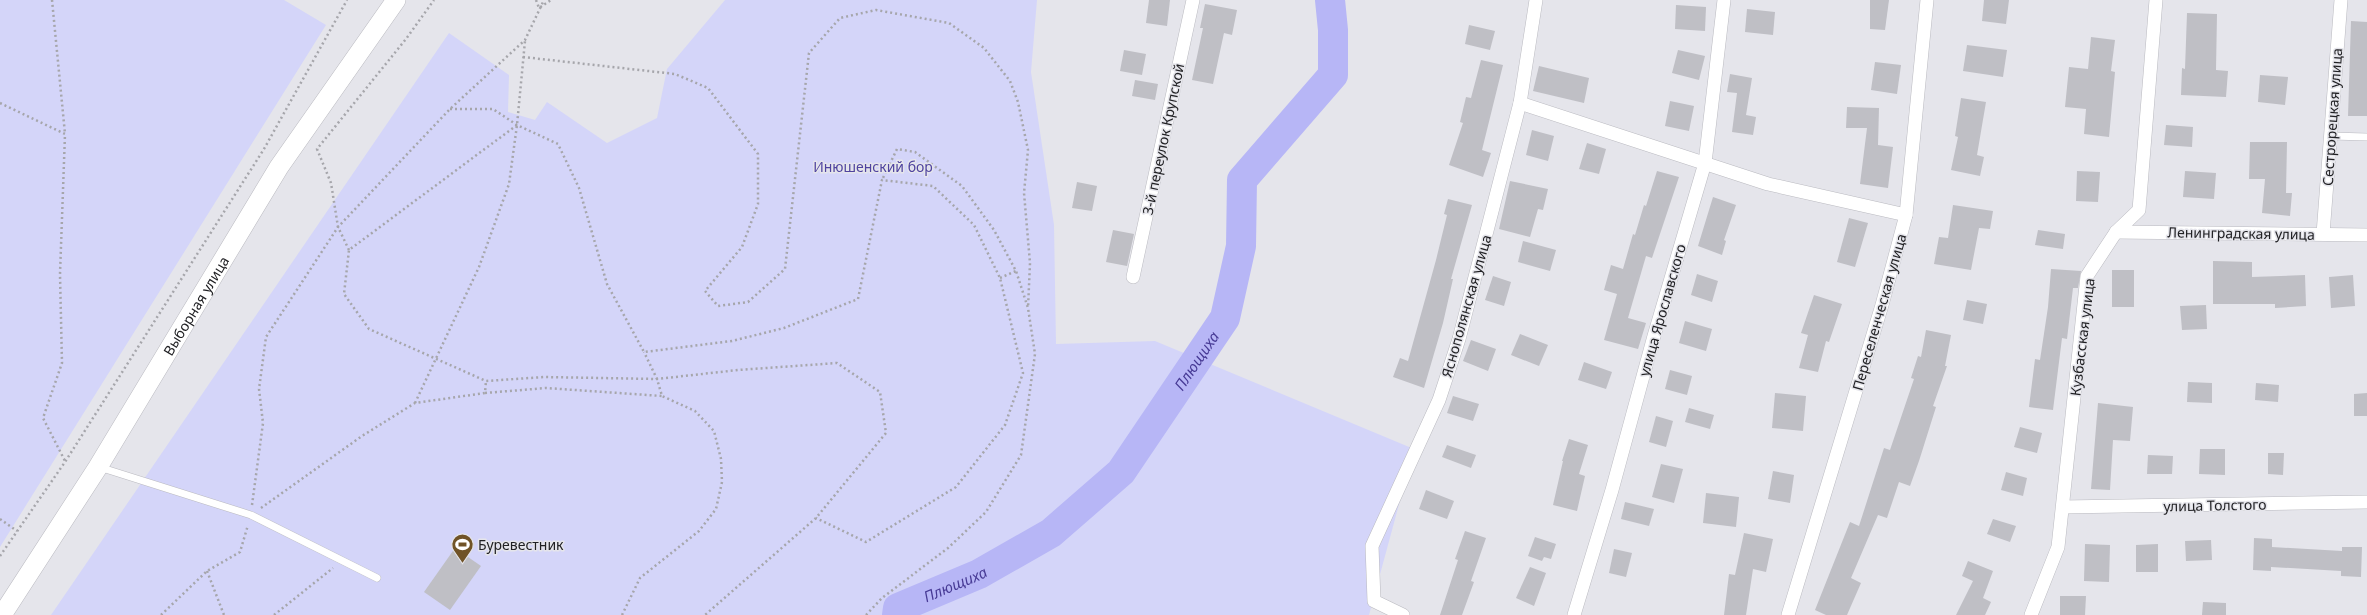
<svg xmlns="http://www.w3.org/2000/svg" width="2367" height="615" viewBox="0 0 2367 615" font-family="'Noto Sans',sans-serif">
<rect width="100%" height="100%" fill="#e5e5eb"/>
<g fill="#d4d5f9">
<path d="M0 0H284L326 25 0 547Z"/>
<path d="M725 0H1037L1031 72 1054 225 1056 344 1155 341 1414 449 1369 615H51L449 33 509 75 508 112 535 120 547 102 607 143 657 118 667 69Z"/>
</g>
<g fill="none" stroke-linecap="round" stroke-linejoin="round">
<path stroke="#b7b6f6" stroke-width="30" id="s1" d="M897 615 898 608 979 574 1051 533 1121 472 1225 318 1241 246 1242 180 1333 75V30L1330 0"/>
</g>
<g fill="#bfbfc5">
<path d="M1149 0H1170L1167 26 1146 23Z"/>
<path d="M1870 0H1889L1885 30 1870 29Z"/>
<path d="M1984 0H2009L2006 24 1982 21Z"/>
<path d="M1205 4 1237 10 1232 35 1224 33 1213 84 1192 80 1203 28H1200Z"/>
<path d="M1676 5 1706 7 1705 31 1675 29Z"/>
<path d="M1747 9 1775 12 1773 35 1745 32Z"/>
<path d="M2187 13 2217 14 2216 70 2228 71 2226 97 2181 95 2182 68 2185 69Z"/>
<path d="M2351 21 2367 22V116H2348Z"/>
<path d="M1469 25 1495 31 1490 50 1465 44Z"/>
<path d="M2091 37 2115 40 2111 71 2115 72 2109 137 2084 134 2086 109 2065 107 2069 67 2088 69Z"/>
<path d="M1967 45 2007 50 2003 77 1963 71Z"/>
<path d="M1124 50 1146 54 1142 75 1120 71Z"/>
<path d="M1678 50 1705 56 1699 80 1672 73Z"/>
<path d="M1481 60 1503 65 1482 150 1491 153 1483 177 1449 165 1463 123 1460 122 1466 97 1471 98Z"/>
<path d="M1875 62 1901 65 1897 94 1871 90Z"/>
<path d="M1539 66 1589 78 1584 103 1533 91Z"/>
<path d="M1730 74 1752 78 1746 115 1756 117 1753 135 1732 132 1737 93 1727 92Z"/>
<path d="M2260 75 2288 77 2285 105 2258 102Z"/>
<path d="M1135 80 1158 84 1155 100 1132 96Z"/>
<path d="M1961 98 1986 102 1977 155 1984 157 1980 176 1951 170 1958 137 1955 136Z"/>
<path d="M1670 101 1694 106 1689 131 1665 126Z"/>
<path d="M1847 107 1879 108 1878 145 1893 147 1888 188 1860 184 1867 128H1846Z"/>
<path d="M2166 125 2193 127 2192 147 2164 145Z"/>
<path d="M1532 130 1554 136 1548 161 1526 155Z"/>
<path d="M2250 142H2287L2286 193H2292L2290 216 2262 213 2265 179H2249Z"/>
<path d="M1587 143 1606 149 1599 174 1579 169Z"/>
<path d="M1657 171 1679 177 1652 258 1646 256 1628 318 1646 323 1638 349 1604 340 1617 294 1604 290 1611 265 1623 269 1633 234 1635 235 1644 205 1646 206Z"/>
<path d="M2077 171 2100 172 2098 202 2076 201Z"/>
<path d="M2185 171 2216 173 2214 199 2183 197Z"/>
<path d="M1510 181 1548 189 1543 210 1538 209 1530 237 1499 229Z"/>
<path d="M1077 182 1097 186 1092 211 1072 208Z"/>
<path d="M1713 197 1736 205 1724 240 1726 241 1722 255 1698 246Z"/>
<path d="M1448 199 1472 205 1451 279H1453L1443 323 1424 388 1393 377 1400 358 1408 361 1436 260 1447 215 1444 214Z"/>
<path d="M1953 205 1993 211 1990 229 1979 228 1971 270 1934 264 1939 237 1948 238Z"/>
<path d="M1849 218 1868 223 1855 267 1837 262Z"/>
<path d="M1113 230 1134 234 1127 266 1106 262Z"/>
<path d="M2038 230 2065 234 2063 249 2035 245Z"/>
<path d="M1523 241 1556 250 1550 271 1518 262Z"/>
<path d="M2213 261 2252 262V277L2305 275 2306 306 2275 308V304H2213Z"/>
<path d="M2051 269 2081 271 2078 288H2073L2067 339 2062 338 2053 410 2029 407 2035 359 2040 360 2048 307Z"/>
<rect x="2112" y="270" width="22" height="37"/>
<path d="M1697 274 1718 281 1712 302 1691 295Z"/>
<path d="M2353 275 2355 306 2331 308 2329 277Z"/>
<path d="M1493 276 1511 282 1504 306 1485 300Z"/>
<path d="M1814 295 1842 304 1829 342 1826 341 1818 372 1799 368 1808 335 1801 333Z"/>
<path d="M1967 300 1987 304 1983 324 1963 320Z"/>
<path d="M2206 305 2207 329 2182 330 2180 306Z"/>
<path d="M1685 321 1712 329 1706 351 1679 343Z"/>
<path d="M1926 330 1951 335 1945 366H1947L1933 406 1936 407 1919 461 1910 486 1899 482 1887 518 1878 515 1851 578 1861 583 1847 615H1826L1815 610 1850 522 1859 526 1884 448 1890 450 1914 379 1911 378 1918 356 1921 357Z"/>
<path d="M1520 334 1548 345 1539 366 1511 355Z"/>
<path d="M1471 340 1496 349 1488 371 1463 361Z"/>
<path d="M1584 362 1612 372 1606 389 1578 380Z"/>
<path d="M1670 370 1692 376 1687 395 1665 389Z"/>
<path d="M2188 382 2212 383V403L2187 402Z"/>
<path d="M2256 383 2279 385 2278 402 2255 400Z"/>
<path d="M1775 393 1806 396 1803 431 1772 428Z"/>
<path d="M2367 393V416H2354V394Z"/>
<path d="M1453 396 1479 404 1473 421 1447 413Z"/>
<path d="M2098 403 2133 407 2130 441 2113 440 2110 490 2091 489Z"/>
<path d="M1689 408 1714 415 1710 429 1685 422Z"/>
<path d="M1656 416 1673 421 1666 447 1649 442Z"/>
<path d="M2020 427 2042 433 2037 453 2014 447Z"/>
<path d="M1569 439 1588 445 1579 474 1585 476 1577 511 1553 505 1563 461H1562Z"/>
<path d="M1447 445 1476 455 1471 468 1442 457Z"/>
<path d="M2200 449H2225V475L2199 474Z"/>
<path d="M2268 453H2284L2283 475 2268 474Z"/>
<path d="M2148 455 2173 456 2172 474H2147Z"/>
<path d="M1661 464 1683 469 1674 503 1652 497Z"/>
<path d="M1773 471 1794 475 1790 503 1768 499Z"/>
<path d="M2006 472 2027 478 2023 496 2001 490Z"/>
<path d="M1426 490 1454 501 1447 519 1419 509Z"/>
<path d="M1706 493 1739 497 1736 527 1703 523Z"/>
<path d="M1625 502 1654 509 1649 526 1621 519Z"/>
<path d="M1993 519 2016 526 2010 542 1987 534Z"/>
<path d="M1465 531 1486 538 1471 581 1474 582 1462 615H1440L1458 560 1455 559Z"/>
<path d="M1744 533 1773 539 1766 572 1753 569 1746 615H1724L1729 574 1735 575Z"/>
<path d="M1535 537 1556 544 1551 559 1544 557 1542 561 1528 556Z"/>
<path d="M2254 538 2272 539V547L2342 551V547H2362L2361 577 2341 576V571L2271 567V571L2253 570Z"/>
<path d="M2211 540 2212 560 2186 561 2185 541Z"/>
<path d="M2085 544 2110 545 2109 582 2084 581Z"/>
<path d="M2158 544V572H2136V545Z"/>
<path d="M455 548 481 566 450 610 424 592Z"/>
<path d="M1614 549 1632 553 1626 577 1609 573Z"/>
<path d="M1968 561 1993 571 1983 598 1991 602 1985 615H1956L1973 581 1962 576Z"/>
<path d="M1530 567 1546 573 1534 606 1516 598Z"/>
<path d="M2060 596H2086L2085 615H2060Z"/>
<path d="M2203 602 2226 603V615H2202Z"/>
</g>
<g fill="none" stroke-linecap="round" stroke-linejoin="round">
<defs>
<g id="lane">
<path d="M2331 136 2367 137"/>
<path d="M99 467 251 515 377 578"/>
</g>
<g id="street">
<path d="M1520 103 1768 184 1906 215"/>
<path d="M2116 232 2367 235"/>
<path d="M2323 234 2341 0"/>
<path d="M1133 277 1193 0"/>
<path d="M2063 507 2367 502"/>
<path d="M1403 615 1374 601 1372 546 1439 400 1459 339 1520 103 1536 0"/>
<path d="M1574 615 1612 490 1654 336 1705 163 1724 0"/>
<path d="M1788 615 1882 305 1906 215 1927 0"/>
<path d="M2031 615 2058 547 2087 276 2116 232 2139 210 2156 0"/>
</g>
<g id="secondary">
<path id="s2" d="M2 615 98 467 279 167 396 0"/>
</g>
</defs>
<use href="#lane" stroke="#babac0" stroke-width="8"/>
<use href="#street" stroke="#babac0" stroke-width="14"/>
<use href="#secondary" stroke="#babac0" stroke-width="20"/>
<g stroke="#a6a6ab" stroke-width="2.5" stroke-dasharray="2 3" stroke-linecap="butt">
<path d="M52 0 65 134"/>
<path d="M536 0 539 8 551 0"/>
<path d="M523 57 675 74 708 88 758 154V204L742 247 705 291 718 306 748 302 785 269 809 53 840 18 876 10 949 23 984 48 1010 81 1018 102 1028 150 1024 193 1030 263 1028 308"/>
<path d="M0 103 65 134 60 274 62 363 43 418 65 461"/>
<path d="M450 109H493L517 125 558 144 579 188 607 284 644 352 732 341 784 328 858 299 882 180 933 186 974 225 1000 278 1023 373 1005 425 956 487 866 542 816 518"/>
<path d="M517 125 349 250 344 294 369 329 486 381 544 377 657 379 738 370 837 363 880 392 886 433 816 518 705 615"/>
<path d="M349 250 338 227 331 183 317 149 406 39 434 0"/>
<path d="M1000 278 1016 271"/>
<path d="M485 393 546 388 662 396"/>
<path d="M415 403 479 267 509 184 517 125 525 41"/>
<path d="M252 505 263 423 259 389 266 337 338 227 450 109 525 40 544 0"/>
<path d="M261 508 362 436 415 403 485 393 486 381"/>
<path d="M0 519 17 531"/>
<path d="M0 556 65 462 264 149 347 0"/>
<path d="M207 571 224 615"/>
<path d="M161 615 207 571 240 552 248 525"/>
<path d="M274 615 333 568"/>
<path d="M622 615 640 578 699 531 716 509 722 482 721 459 714 431 695 411 662 396 657 379 644 352"/>
<path d="M866 615 882 598 948 548 986 512 1021 455 1035 354 1028 308 1016 271 994 230 962 186 915 152 897 149 882 180"/>
</g>
<use href="#lane" stroke="#fff" stroke-width="7"/>
<use href="#street" stroke="#fff" stroke-width="13"/>
<use href="#secondary" stroke="#fff" stroke-width="19"/>
</g>
<defs>
<symbol id="stadium-pin" viewBox="-11 -11 22 30"><path d="M0 17L-7.5 6A9.5 9.5 0 1 1 7.5 6Z" fill="#705327" stroke="#e5e5eb"/><path d="M0-5a6.5 5 0 1 0 0 10a6.5 5 0 1 0 0-10ZM-3.5-1.8h7v3.6h-7Z" fill="#fff"/></symbol>
</defs>
<g fill-rule="evenodd">
<use href="#stadium-pin" x="450" y="532" width="25" height="34"/>
</g>
<g text-anchor="middle" dominant-baseline="central" stroke-width="3" stroke-linejoin="round" paint-order="stroke">
<g font-size="14" fill="#212124" stroke="#e5e5eb">
<text transform="translate(2332 117) rotate(-86)">Сестрорецкая улица</text>
<text transform="translate(1163 139) rotate(-78)">3-й переулок Крупской</text>
<text transform="translate(2241 233) rotate(1)">Ленинградская улица</text>
<text stroke="none"><textPath href="#s2" startOffset="365">Выборная улица</textPath></text>
<text transform="translate(1466 306) rotate(-74)">Яснополянская улица</text>
<text transform="translate(1662 310) rotate(-74)">улица Ярославского</text>
<text transform="translate(1879 312) rotate(-74)">Переселенческая улица</text>
<text transform="translate(2082 337) rotate(-83)">Кузбасская улица</text>
<text transform="translate(2215 505) rotate(-1)">улица Толстого</text>
</g>
<g font-size="14" fill="#4f439f" stroke="#e5e5eb">
<text x="873" y="166">Инюшенский бор</text>
</g>
<g font-size="14" fill="#212124" stroke="#e5e5eb" text-anchor="start">
<text x="478" y="544">Буревестник</text>
</g>
<g font-size="15" font-style="italic" fill="#473a95" stroke="#e5e5eb">
<text stroke="none"><textPath href="#s1" startOffset="405">Плющиха</textPath></text>
<text stroke="none"><textPath href="#s1" startOffset="69">Плющиха</textPath></text>
</g>
</g>
</svg>
